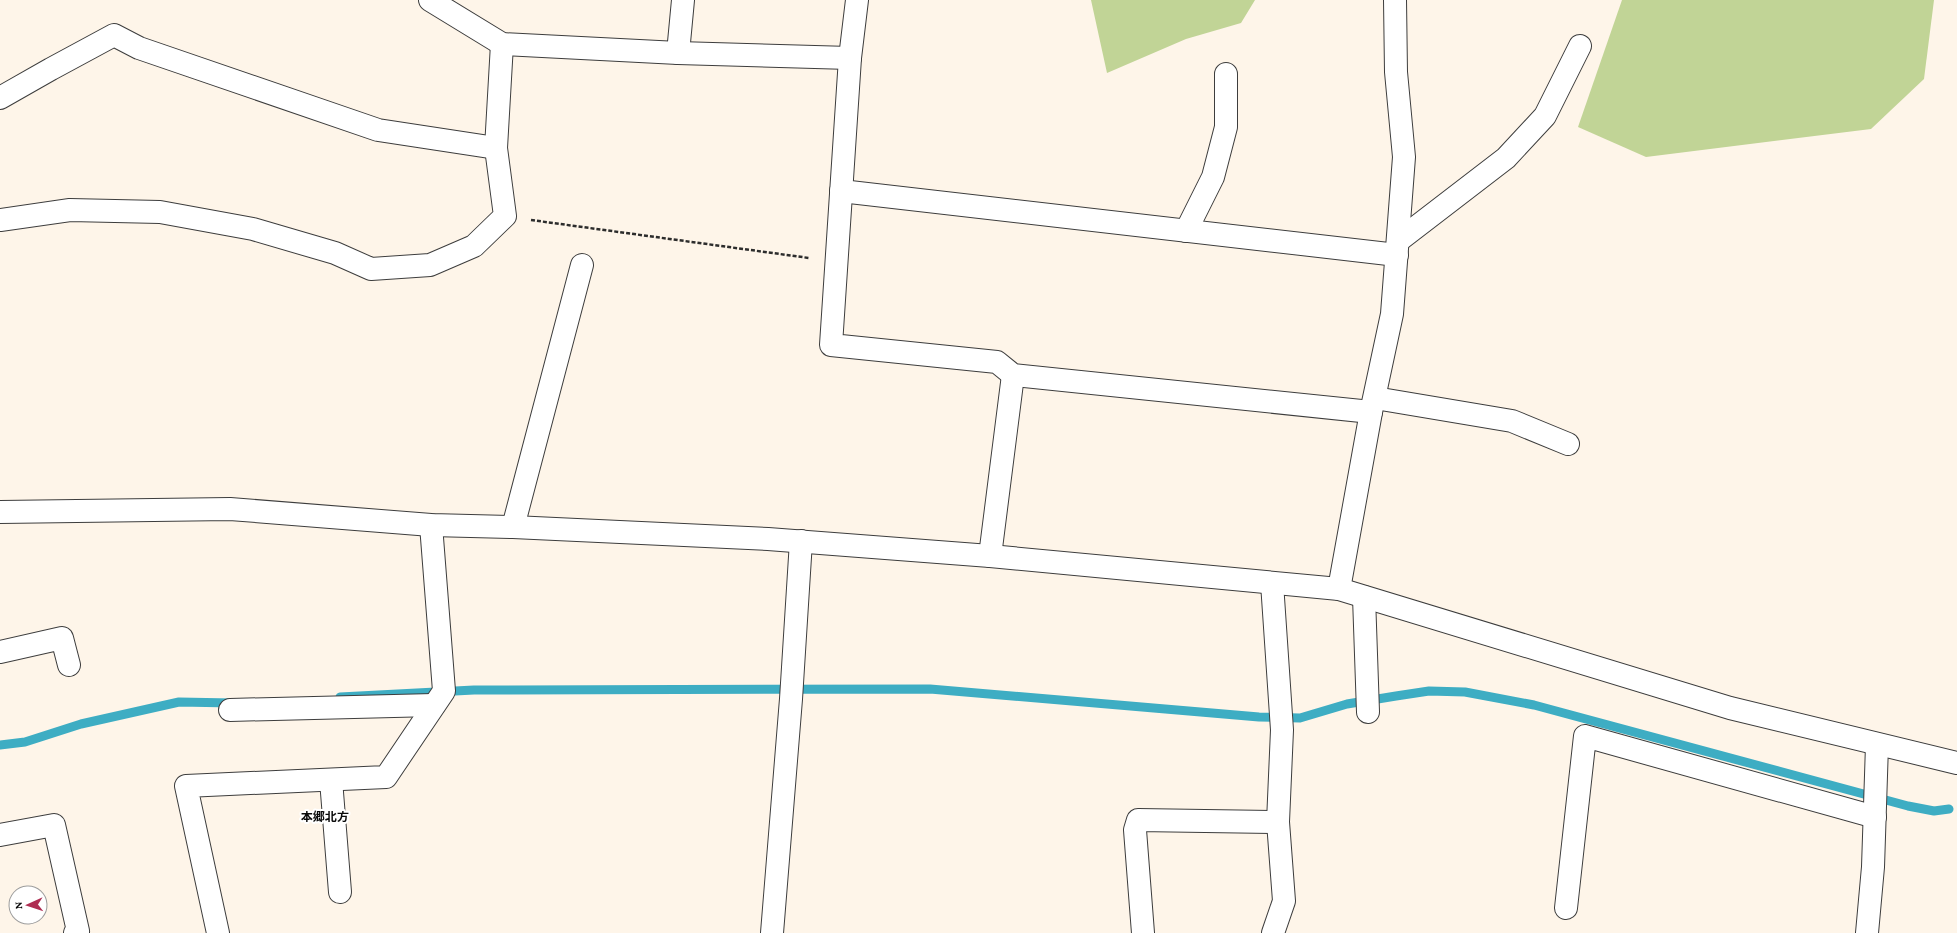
<svg xmlns="http://www.w3.org/2000/svg" width="1957" height="933" viewBox="0 0 1957 933" font-family="'Crimson Pro','Noto Sans JP',serif">
<rect width="100%" height="100%" fill="#fef5e9"/>
<g fill="#c1d496">
<path d="M1091 0H1255L1241 23 1186 39 1107 73Z"/>
<path d="M1622 0H1934L1924 79 1871 129 1646 157 1578 127Z"/>
</g>
<g fill="none" stroke-linecap="round" stroke-linejoin="round">
<g stroke="#3eadc3" stroke-width="9">
<path d="M340 697 474 690 930 689 1259 717 1300 718 1347 704 1396 696 1429 691 1465 692 1534 705 1908 806 1934 811 1949 809"/>
<path d="M0 745 25 742 81 724 179 702 233 703"/>
</g>
<defs>
<g id="street">
<path d="M430 0 502 44 678 53 850 58"/>
<path d="M857 0 850 58 831 345 997 362 1013 375 1371 412"/>
<path d="M678 53 683 0"/>
<path d="M0 98 51 69 114 35 139 48 378 130 496 148"/>
<path d="M841 191 1397 255"/>
<path d="M0 220 70 210 160 212 253 229 335 253 371 269 430 265 474 246 505 216 496 148 502 44"/>
<path d="M1186 231 1213 177 1226 127V74"/>
<path d="M1398 241 1506 158 1545 116 1580 46"/>
<path d="M1375 398 1512 421 1568 444"/>
<path d="M0 512 230 509 431 525 513 527 768 539 990 556 1339 589 1730 708 1957 763"/>
<path d="M513 527 582 265"/>
<path d="M990 556 1013 375"/>
<path d="M1272 583 1282 730 1278 822 1284 901 1273 933"/>
<path d="M1339 589 1371 412 1392 314 1404 157 1396 72 1395 0"/>
<path d="M1364 597 1368 712"/>
<path d="M0 652 62 638 69 665"/>
<path d="M230 710 434 705"/>
<path d="M331 780 340 892"/>
<path d="M0 835 54 825 78 931 75 933"/>
<path d="M1566 908 1585 736 1875 817"/>
<path d="M218 933 186 786 386 777 444 691 431 525"/>
<path d="M772 933 791 699 801 541"/>
<path d="M1143 933 1135 830 1138 820 1278 822"/>
<path d="M1867 933 1873 867 1877 745"/>
</g>
</defs>
<use href="#street" stroke="#3d3d3d" stroke-width="24"/>
<path stroke="#2c2c2c" stroke-width="2.5" stroke-dasharray="4 2" stroke-linecap="butt" d="M531 220 809 258"/>
<use href="#street" stroke="#fff" stroke-width="22"/>
</g>
<g text-anchor="middle" dominant-baseline="central" stroke-width="4" stroke-linejoin="round" paint-order="stroke">
<g font-size="12" font-weight="bold" fill="#0a0a0a" stroke="#fff">
<text x="325" y="817">本郷北方</text>
</g>
</g>
<g transform="translate(28 905) rotate(267)"><circle r="19" fill="#ffffff" stroke="#9d9d9d"/>
<path d="M0-3L7 15L0 10L-7 15Z" fill="#af2d52"/>
<text y="-6" font-size="11" font-weight="bold" text-anchor="middle" fill="#0a0a0a">N</text>
</g>
</svg>
